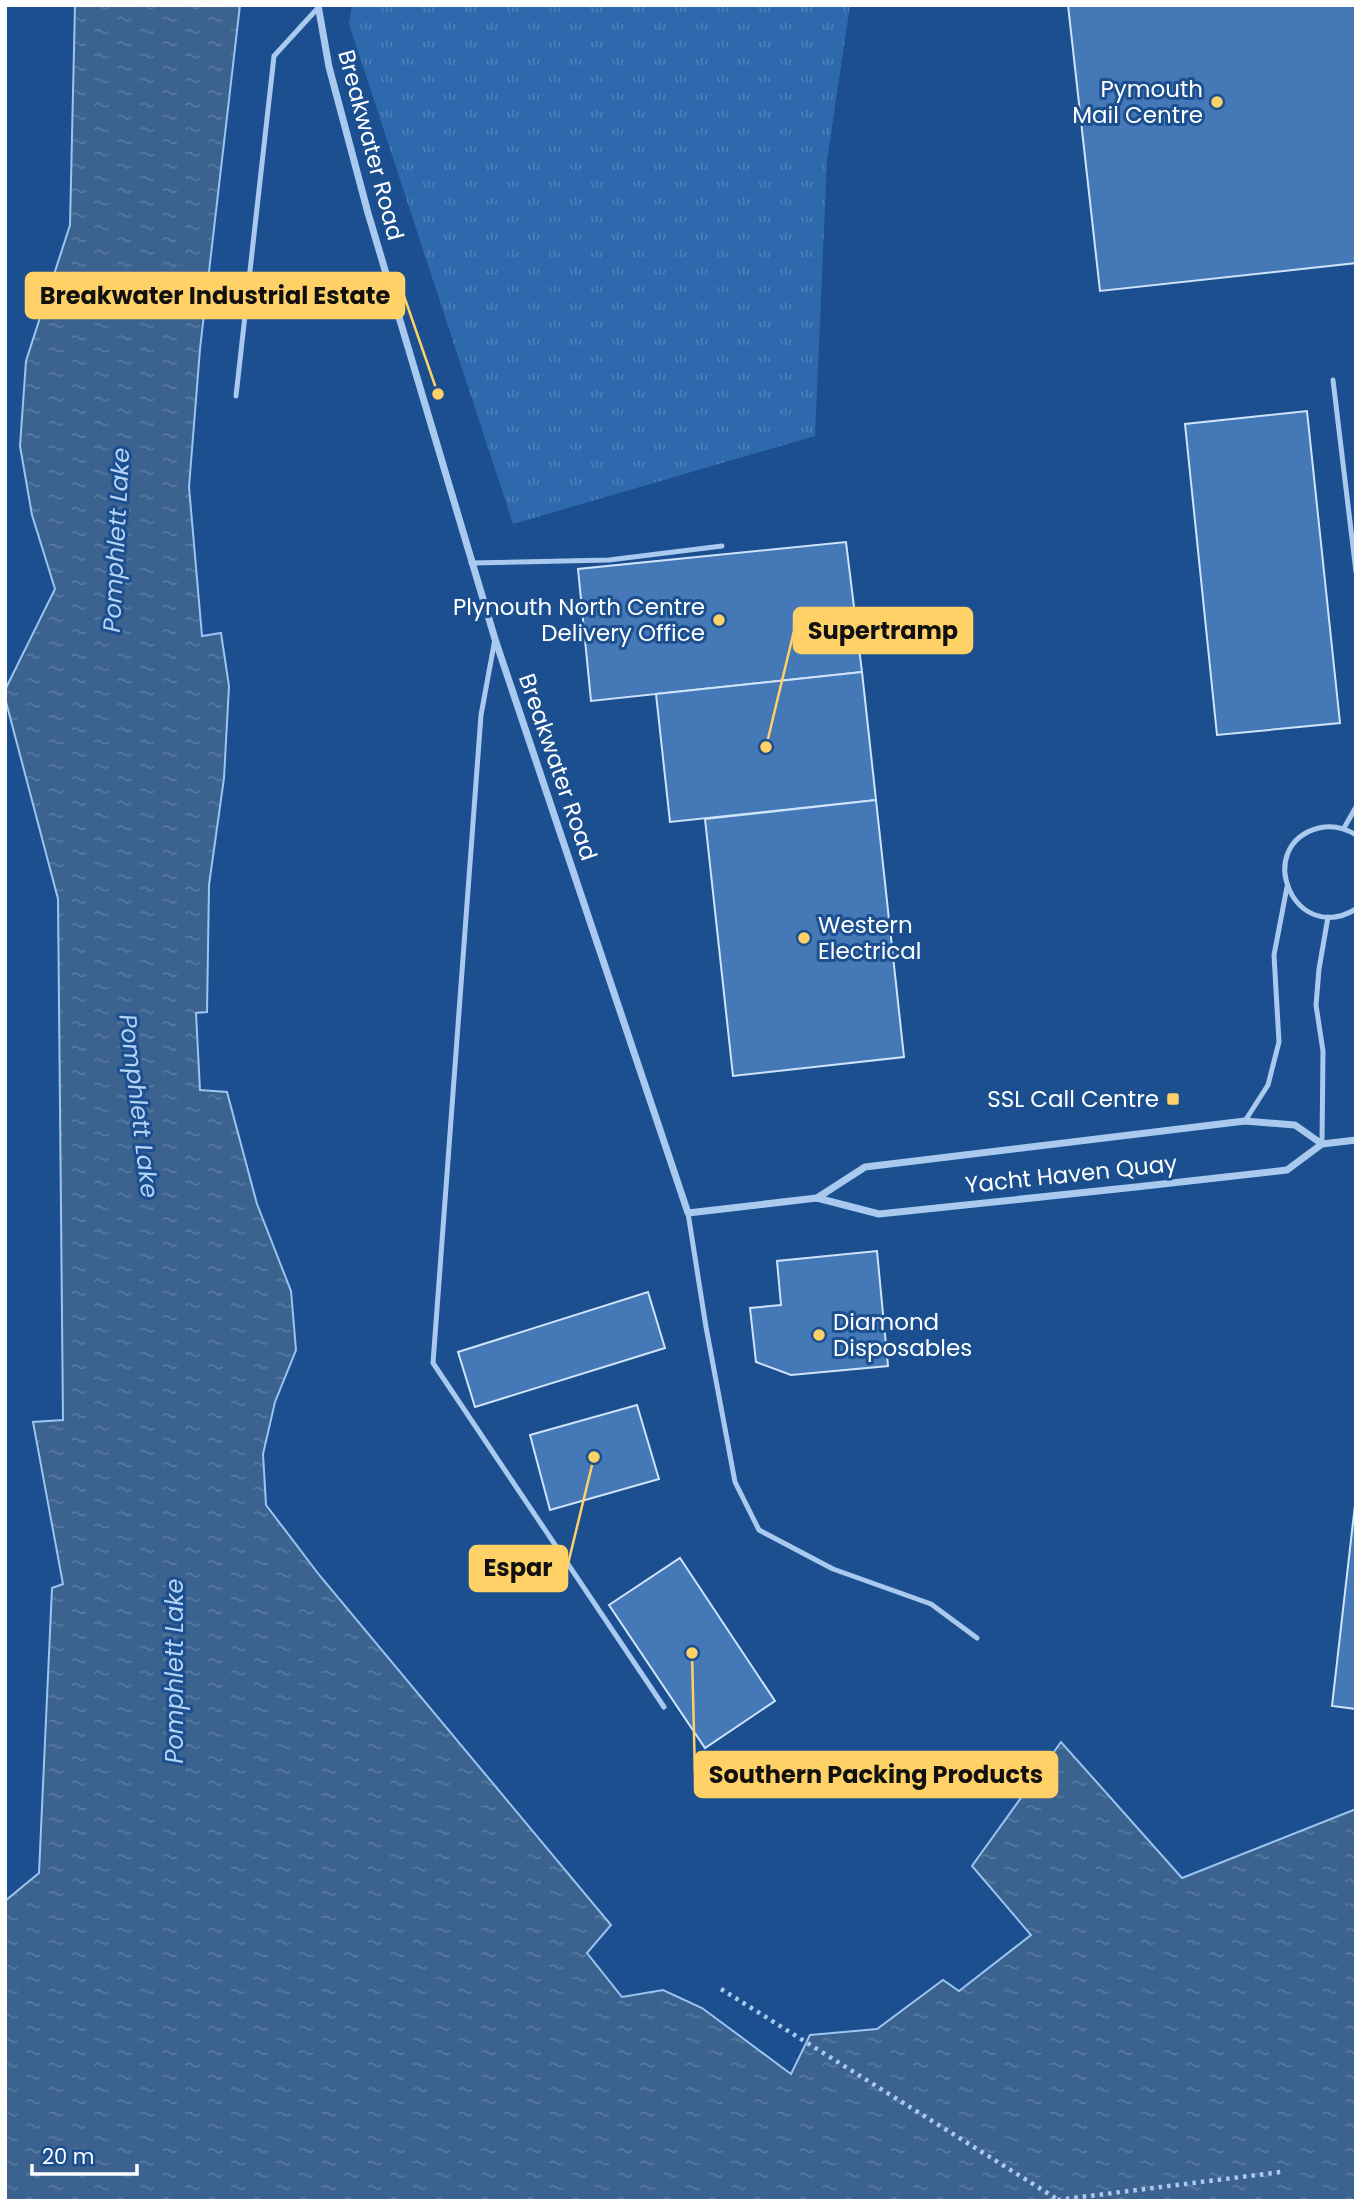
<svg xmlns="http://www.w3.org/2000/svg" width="1361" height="2206" viewBox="0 0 1361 2206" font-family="Poppins,sans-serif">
<defs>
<pattern id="grass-tufts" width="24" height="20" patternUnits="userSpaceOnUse" patternTransform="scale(1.75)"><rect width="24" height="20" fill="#2e69ad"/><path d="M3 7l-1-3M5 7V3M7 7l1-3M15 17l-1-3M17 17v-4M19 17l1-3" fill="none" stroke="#4d80b9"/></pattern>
<pattern id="water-ripples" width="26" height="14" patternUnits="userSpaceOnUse" patternTransform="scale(1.75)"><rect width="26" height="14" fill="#3c6290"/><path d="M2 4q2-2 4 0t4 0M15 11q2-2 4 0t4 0" fill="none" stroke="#597aa1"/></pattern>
</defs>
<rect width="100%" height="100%" fill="#1b4f8f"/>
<path fill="url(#grass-tufts)" d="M352 5H850L827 161 815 436 513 524 349 24Z"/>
<path fill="url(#water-ripples)" stroke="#9cc4f0" stroke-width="2" d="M75 5H240L200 349 189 487 202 636 221 633 229 686 224 778 209 885 207 1012 196 1013 200 1090 227 1092 257 1204 291 1291 296 1350 275 1402 263 1454 266 1505 320 1576 611 1925 587 1953 622 1997 663 1990 702 2008 791 2074 810 2035 877 2029 943 1980 959 1991 1031 1935 972 1866 1061 1742 1182 1878 1356 1809V2201H5V1901L39 1873 52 1588 63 1584 33 1422 63 1420 58 899 5 698V690L55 589 32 515 20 446 26 361 70 225Z"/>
<g fill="#4478b7" stroke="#cfe3fa" stroke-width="2">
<path d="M1068 5H1356V263L1100 291Z"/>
<path d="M1307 411 1340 723 1217 735 1185 424Z"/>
<path d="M846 542 862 672 591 701 578 569Z"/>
<path d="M862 672 876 800 670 822 656 694Z"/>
<path d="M876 800 904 1057 733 1076 705 819Z"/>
<path d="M877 1251 888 1366 791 1375 756 1362 750 1308 781 1305 777 1261Z"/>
<path d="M648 1292 665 1348 475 1407 458 1352Z"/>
<path d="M637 1405 659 1479 550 1510 530 1435Z"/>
<path d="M1356 1496V1709L1332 1706Z"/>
<path d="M680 1558 775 1701 705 1748 609 1605Z"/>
</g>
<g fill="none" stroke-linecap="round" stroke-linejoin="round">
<g stroke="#a9c9ee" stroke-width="4.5" stroke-dasharray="3.5 5" stroke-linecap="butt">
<path d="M721 1989 1057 2199"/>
<path d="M1049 2201 1281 2172"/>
</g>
<g stroke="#a9c9ee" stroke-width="5">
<path d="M1333 380 1356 572"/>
<path d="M236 396 274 56 317 9"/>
<path d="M471 563 609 560 722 546"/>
<path d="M495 639 481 715 433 1363 664 1707"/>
<path d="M1344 828 1356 807"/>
<path d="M1356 835C1345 828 1332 825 1319 828 1252 845 1294 947 1356 909"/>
<path d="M1245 1121 1268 1085 1279 1042 1274 955 1287 887"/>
<path d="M1322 1144 1323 1051 1316 1005 1319 969 1328 917"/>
<path d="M688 1213 706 1327 735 1482 759 1530 833 1569 931 1604 977 1638"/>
</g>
<g stroke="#a9c9ee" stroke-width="7">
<path d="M318 5 329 67 368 213 495 639 688 1213 817 1198 879 1214 1136 1187 1287 1170 1322 1144 1356 1140"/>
<path d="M817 1198 865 1167 1245 1121 1295 1125 1322 1144"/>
</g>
</g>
<g fill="#ffd166" stroke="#1b4f8f" stroke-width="2.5">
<circle cx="1217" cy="102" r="7"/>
<circle cx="719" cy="620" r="7"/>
<circle cx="804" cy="938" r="7"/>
<rect x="1166" y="1092" width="14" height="14" rx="3.5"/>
<circle cx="819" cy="1335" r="7"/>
</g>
<g text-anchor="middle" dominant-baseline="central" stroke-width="6" stroke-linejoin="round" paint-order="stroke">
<g font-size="23" fill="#fff" stroke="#1b4f8f" text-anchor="end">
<text x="1203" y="89">Pymouth<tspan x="1203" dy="26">Mail Centre</tspan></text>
<text x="705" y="607">Plynouth North Centre<tspan x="705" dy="26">Delivery Office</tspan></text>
<text x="818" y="925" text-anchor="start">Western<tspan x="818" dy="26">Electrical</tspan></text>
<text x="1159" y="1099">SSL Call Centre</text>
<text x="833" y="1322" text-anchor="start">Diamond<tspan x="833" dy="26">Disposables</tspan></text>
</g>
<g font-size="23" fill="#fff" stroke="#1b4f8f">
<text transform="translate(371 145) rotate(75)">Breakwater Road</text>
<text transform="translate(558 767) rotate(71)">Breakwater Road</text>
<text transform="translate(1071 1174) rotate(-6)">Yacht Haven Quay</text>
</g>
<g font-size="24" font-style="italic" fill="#b5d3f5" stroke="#1b4f8f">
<text transform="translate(116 540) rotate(-87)">Pomphlett Lake</text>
<text transform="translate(139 1106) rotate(83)">Pomphlett Lake</text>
<text transform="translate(174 1671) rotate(-90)">Pomphlett Lake</text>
</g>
</g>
<path fill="none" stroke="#ffd166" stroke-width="2.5" d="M438 394L404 296M766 747L794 631M594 1457L567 1568M692 1653L695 1775"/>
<g fill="#ffd166" stroke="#1b4f8f" stroke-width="2.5">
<circle cx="438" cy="394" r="7"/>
<circle cx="766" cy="747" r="7"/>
<circle cx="594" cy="1457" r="7"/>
<circle cx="692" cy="1653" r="7"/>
</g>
<g fill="#ffd166" stroke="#ffd166" stroke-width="2.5">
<rect x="26" y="273" width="378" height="45" rx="7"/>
<rect x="794" y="608" width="178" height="45" rx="7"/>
<rect x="470" y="1546" width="97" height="45" rx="7"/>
<rect x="695" y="1752" width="362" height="45" rx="7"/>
</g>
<g font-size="24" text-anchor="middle" font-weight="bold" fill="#111">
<text x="215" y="304">Breakwater Industrial Estate</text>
<text x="883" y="639">Supertramp</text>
<text x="518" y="1576">Espar</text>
<text x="876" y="1783">Southern Packing Products</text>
</g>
<rect width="1361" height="2206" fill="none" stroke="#ffffff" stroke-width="14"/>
<path d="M32 2164v10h105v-10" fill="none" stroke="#ffffff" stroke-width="3.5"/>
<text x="42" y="2164" font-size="21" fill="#ffffff" stroke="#1b4f8f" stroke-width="5" paint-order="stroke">20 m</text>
</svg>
